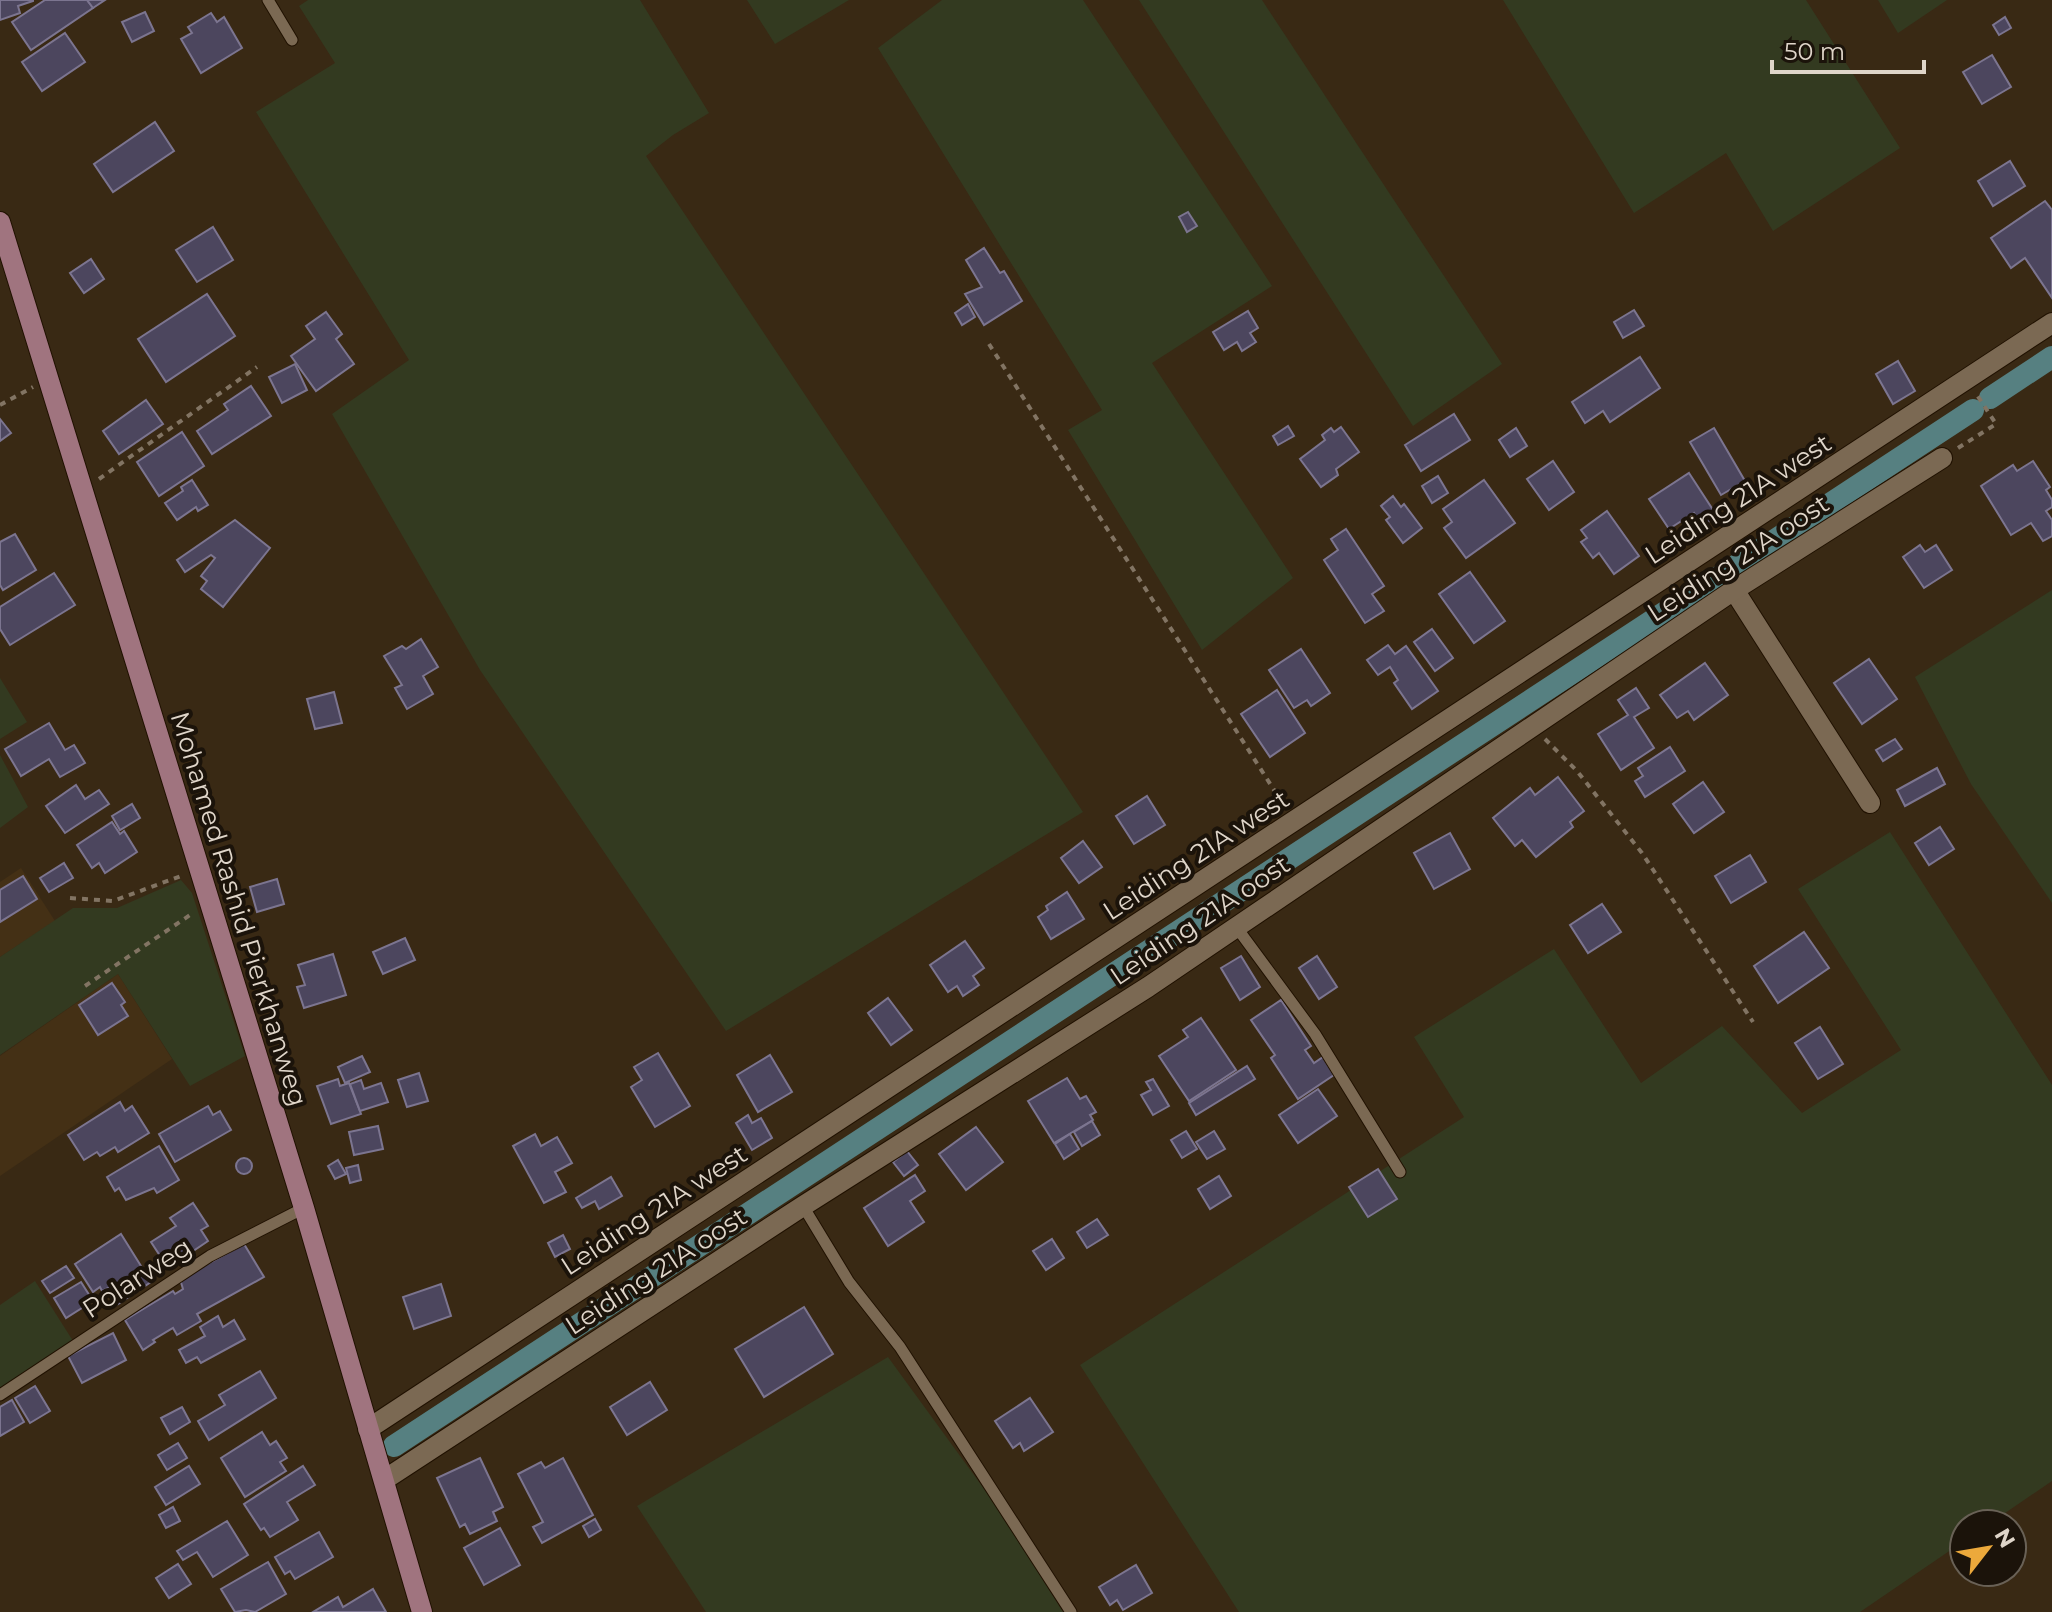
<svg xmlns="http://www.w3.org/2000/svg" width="2052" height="1612" viewBox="0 0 2052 1612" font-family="Montserrat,sans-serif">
<rect width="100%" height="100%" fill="#392914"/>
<g fill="#443015">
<path d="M21 868 55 921 0 957V882Z"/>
<path d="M118 974 172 1059 0 1176V1056Z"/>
</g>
<g fill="#333a20">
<path d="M308 0H640L709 113 673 135 646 156 1083 812 726 1031 480 670 332 414 409 360 256 112 335 63 299 6Z"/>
<path d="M747 0H849L775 44Z"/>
<path d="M942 0H1083L1272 286 1152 363 1293 578 1202 650 1068 430 1102 410 878 48Z"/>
<path d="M1139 0H1262L1502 364 1413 426Z"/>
<path d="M1503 0H1806L1900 148 1773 231 1726 153 1634 213Z"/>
<path d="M1878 0H1947L1898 33Z"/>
<path d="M2052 590V903L1971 784 1915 677Z"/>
<path d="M0 678 27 722 0 739Z"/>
<path d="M0 755 28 807 0 828Z"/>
<path d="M1890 832 2052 1085V1481L1989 1524H1964V1541L1860 1612H1239L1080 1365 1464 1117 1414 1037 1554 949 1641 1083 1722 1026 1802 1113 1901 1050 1798 889Z"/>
<path d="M181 880 192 893 245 1056 190 1086 118 974 0 1055V957L73 908H117Z"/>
<path d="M35 1281 73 1341 0 1389V1305Z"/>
<path d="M888 1357 998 1508 1063 1612H706L637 1506Z"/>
</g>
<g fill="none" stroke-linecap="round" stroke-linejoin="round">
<g stroke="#568081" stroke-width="22">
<path d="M1990 398 2052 357"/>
<path d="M394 1446 1973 410"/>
</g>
</g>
<g fill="#4c465e" stroke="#7c7590" stroke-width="2">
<path d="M0 0H33V1L18 6 20 13 0 20Z"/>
<path d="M45 0H87L93 8 31 50 12 22Z"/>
<path d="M87 0H105L93 8Z"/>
<path d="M145 12 154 31 132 42 122 22Z"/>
<path d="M211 13 217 22 224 17 242 48 201 73 181 39 192 33 188 27Z"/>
<path d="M2005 17 2011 28 1999 35 1993 25Z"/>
<path d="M65 33 85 62 42 91 22 62Z"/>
<path d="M1992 55 2011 87 1982 104 1963 72Z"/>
<path d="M155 122 174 151 113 192 94 164Z"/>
<path d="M2010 161 2025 186 1993 206 1978 181Z"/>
<path d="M2045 201 2052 210V298L2025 258 2011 268 1991 238Z"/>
<path d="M1188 212 1197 226 1187 232 1179 217Z"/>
<path d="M213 227 233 260 197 282 176 250Z"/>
<path d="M984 248 1000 273 1004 271 1022 301 984 325 965 294 982 287 966 260Z"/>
<path d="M91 259 104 279 84 293 70 273Z"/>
<path d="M207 294 235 336 166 382 138 339Z"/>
<path d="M968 304 975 317 962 325 955 313Z"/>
<path d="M1634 310 1644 326 1623 338 1614 322Z"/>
<path d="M1248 311 1258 328 1250 333 1256 342 1242 351 1237 342 1224 350 1213 332Z"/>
<path d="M326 312 342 334 336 339 354 364 316 391 291 356 315 339 306 326Z"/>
<path d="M1640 357 1660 388 1610 422 1603 411 1585 423 1572 402Z"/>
<path d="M1898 361 1915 391 1893 404 1876 374Z"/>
<path d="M295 364 307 390 282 403 269 377Z"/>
<path d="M251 386 271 416 212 454 197 431 228 410 224 404Z"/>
<path d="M146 400 163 424 119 454 103 431Z"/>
<path d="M1454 414 1470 440 1421 471 1405 445Z"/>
<path d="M0 419 11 433 0 441Z"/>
<path d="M1288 426 1294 436 1278 445 1273 436Z"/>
<path d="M1341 427 1359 452 1336 469 1338 475 1321 487 1300 459 1325 440 1322 435 1331 428 1334 432Z"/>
<path d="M1516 428 1527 446 1510 457 1499 440Z"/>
<path d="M1714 428 1745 481 1721 495 1690 442Z"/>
<path d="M182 432 204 466 159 496 137 462Z"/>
<path d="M1553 461 1574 492 1549 510 1527 479Z"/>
<path d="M2033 461 2050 487 2046 490 2052 500V507L2046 511 2052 520V536L2043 541 2031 523 2011 535 1981 486 2013 465 2017 471Z"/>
<path d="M1689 473 1717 516 1702 526 1694 513 1669 529 1649 499Z"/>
<path d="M1438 476 1448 493 1432 503 1422 486Z"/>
<path d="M192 480 208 505 198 511 196 507 177 520 165 503 183 491 181 487Z"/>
<path d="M1484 480 1515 523 1466 558 1444 528 1452 522 1443 509Z"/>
<path d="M1393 496 1401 507 1404 504 1422 528 1403 543 1386 520 1390 517 1381 506Z"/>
<path d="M1607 511 1639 556 1614 574 1599 553 1593 558 1581 542 1587 538 1581 530Z"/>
<path d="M235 520 270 548 223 607 201 589 207 581 201 576 215 558 211 555 185 572 177 560Z"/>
<path d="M1346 529 1384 586 1372 594 1384 611 1365 623 1324 560 1338 550 1331 539Z"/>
<path d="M15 534 36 570 3 590 0 585V542Z"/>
<path d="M1920 545 1925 552 1936 545 1952 570 1924 588 1903 557Z"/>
<path d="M1470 572 1505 621 1474 643 1439 594Z"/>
<path d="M54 573 75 605 10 645 0 629V607Z"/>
<path d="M1432 629 1453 658 1435 671 1414 642Z"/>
<path d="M421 639 438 667 423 676 433 694 407 709 395 688 402 685 384 656 402 646 406 649Z"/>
<path d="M1388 645 1395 654 1406 646 1438 691 1412 709 1394 683 1398 680 1390 667 1378 675 1367 660Z"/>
<path d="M1301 649 1330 693 1311 706 1307 700 1294 708 1269 670Z"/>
<path d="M1869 659 1897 699 1862 724 1834 683Z"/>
<path d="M1705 663 1728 695 1694 720 1688 711 1677 718 1660 695Z"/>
<path d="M1636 688 1649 708 1634 717 1654 748 1621 770 1598 734 1628 715 1618 700Z"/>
<path d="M1277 690 1305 733 1270 757 1241 714Z"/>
<path d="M334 692 342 723 315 729 307 699Z"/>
<path d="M49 723 65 750 74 745 85 763 60 777 49 759 21 776 5 749Z"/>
<path d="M1895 739 1902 749 1883 761 1876 750Z"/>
<path d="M1670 747 1685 771 1645 797 1635 781 1643 776 1638 768Z"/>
<path d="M1937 768 1945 784 1905 806 1897 790Z"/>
<path d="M1558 777 1584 811 1570 822 1573 827 1536 857 1522 840 1515 846 1493 818 1530 788 1535 795Z"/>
<path d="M1703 782 1724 812 1694 833 1673 804Z"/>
<path d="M76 785 85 799 99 790 109 804 65 833 46 806Z"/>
<path d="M1147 796 1165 825 1134 844 1116 816Z"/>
<path d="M132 804 140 818 120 830 112 816Z"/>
<path d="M112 822 120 834 124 831 137 852 105 873 99 863 92 868 77 845Z"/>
<path d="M1940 827 1954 849 1929 865 1915 843Z"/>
<path d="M1450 833 1470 869 1434 889 1414 853Z"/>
<path d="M1083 841 1102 867 1079 883 1061 858Z"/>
<path d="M1750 855 1766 882 1731 903 1715 876Z"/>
<path d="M64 863 73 878 49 892 40 878Z"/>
<path d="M23 876 37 899 0 922V890Z"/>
<path d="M277 879 284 904 257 912 250 887Z"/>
<path d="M1067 892 1084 919 1051 939 1038 917 1048 910 1046 906Z"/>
<path d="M1602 904 1621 932 1588 953 1570 925Z"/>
<path d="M1804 932 1829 968 1778 1003 1754 966Z"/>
<path d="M405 938 415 960 383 974 373 952Z"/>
<path d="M965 941 984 968 973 976 979 985 963 996 957 986 948 992 930 965Z"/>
<path d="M333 954 346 995 304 1008 297 987 305 985 298 965Z"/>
<path d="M1241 956 1260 987 1240 1000 1221 968Z"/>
<path d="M1317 956 1337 987 1319 999 1299 968Z"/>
<path d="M112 983 125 1002 121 1005 128 1016 98 1035 79 1005Z"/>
<path d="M888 998 912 1030 891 1045 868 1013Z"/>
<path d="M1281 1000 1311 1046 1305 1050 1314 1063 1323 1057 1334 1075 1298 1099 1271 1058 1275 1055 1251 1020Z"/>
<path d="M1201 1018 1236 1070 1189 1101 1159 1056 1188 1037 1183 1030Z"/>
<path d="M1820 1027 1843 1064 1818 1079 1795 1043Z"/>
<path d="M658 1053 690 1106 655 1127 631 1087 642 1080 634 1067Z"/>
<path d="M770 1055 792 1092 758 1112 737 1075Z"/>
<path d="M362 1056 370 1072 345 1083 338 1067Z"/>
<path d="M1247 1066 1255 1079 1196 1115 1189 1103Z"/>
<path d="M419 1073 428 1101 407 1107 398 1080Z"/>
<path d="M1067 1078 1080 1099 1086 1096 1096 1112 1090 1115 1093 1120 1054 1143 1028 1101Z"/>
<path d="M338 1079 340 1086 349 1083 361 1114 331 1124 317 1086Z"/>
<path d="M1153 1079 1169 1106 1153 1115 1141 1095 1151 1090 1146 1082Z"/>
<path d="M361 1080 364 1089 381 1083 388 1102 360 1111 350 1084Z"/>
<path d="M1318 1089 1337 1116 1298 1143 1279 1115Z"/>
<path d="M120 1102 125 1111 132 1106 149 1133 118 1152 115 1147 100 1156 97 1152 84 1160 68 1135Z"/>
<path d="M208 1106 213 1115 220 1111 231 1130 175 1162 159 1134Z"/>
<path d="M748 1115 752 1123 761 1118 772 1138 752 1150 736 1123Z"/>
<path d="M1092 1121 1100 1135 1082 1146 1074 1132Z"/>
<path d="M378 1126 383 1149 354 1155 349 1132Z"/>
<path d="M976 1127 1003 1162 966 1190 939 1154Z"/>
<path d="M1186 1131 1197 1149 1182 1158 1171 1140Z"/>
<path d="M1214 1131 1225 1149 1207 1159 1196 1142Z"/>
<path d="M535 1134 541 1146 557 1137 572 1163 555 1172 566 1192 544 1203 513 1146Z"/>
<path d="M1070 1134 1079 1149 1064 1159 1055 1144Z"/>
<path d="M159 1146 179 1180 157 1193 154 1188 126 1200 119 1188 115 1191 107 1177Z"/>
<path d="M907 1151 918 1165 904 1176 893 1162Z"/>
<circle cx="244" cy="1166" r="8"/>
<path d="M338 1160 346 1174 335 1179 328 1166Z"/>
<path d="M358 1165 361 1180 350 1183 346 1168Z"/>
<path d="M1378 1169 1397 1199 1368 1217 1349 1187Z"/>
<path d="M915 1175 925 1191 910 1201 924 1222 888 1246 864 1208Z"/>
<path d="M1219 1176 1231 1196 1210 1209 1198 1189Z"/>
<path d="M611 1177 622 1196 599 1209 595 1201 582 1208 576 1198Z"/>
<path d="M193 1203 208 1226 201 1230 208 1241 168 1268 151 1242 176 1226 170 1218Z"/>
<path d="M1097 1219 1108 1235 1087 1248 1077 1232Z"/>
<path d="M121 1234 151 1282 118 1304 108 1288 102 1291 100 1287 93 1292 75 1264Z"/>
<path d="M563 1235 570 1249 555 1257 548 1243Z"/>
<path d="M1052 1239 1064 1258 1046 1270 1033 1251Z"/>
<path d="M244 1244 264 1277 197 1314 201 1321 177 1335 173 1328 153 1340 155 1342 143 1350 125 1320 173 1291 175 1294 183 1289 180 1279Z"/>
<path d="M66 1266 74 1278 50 1293 42 1281Z"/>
<path d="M81 1282 93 1301 66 1318 54 1298Z"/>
<path d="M441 1284 451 1316 414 1329 403 1297Z"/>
<path d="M804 1307 833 1354 764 1397 735 1349Z"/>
<path d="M218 1316 223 1327 234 1320 245 1339 201 1363 197 1357 186 1363 179 1350 205 1336 200 1327Z"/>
<path d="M113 1333 126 1360 82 1383 68 1356Z"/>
<path d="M260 1371 276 1398 209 1440 198 1421 225 1405 219 1395Z"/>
<path d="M650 1382 667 1410 627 1435 610 1407Z"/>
<path d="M35 1386 50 1411 30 1423 15 1398Z"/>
<path d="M1030 1398 1053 1432 1024 1451 1020 1443 1013 1448 995 1421Z"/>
<path d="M12 1400 24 1422 0 1436V1407Z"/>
<path d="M182 1407 190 1422 170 1434 161 1418Z"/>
<path d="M262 1432 270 1445 276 1441 287 1458 280 1462 286 1471 245 1497 221 1458Z"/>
<path d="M178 1443 187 1458 167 1470 158 1455Z"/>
<path d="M480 1458 503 1507 493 1512 497 1521 470 1534 465 1524 460 1527 437 1478Z"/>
<path d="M563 1458 593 1515 542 1543 533 1527 543 1522 518 1474 541 1462 545 1468Z"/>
<path d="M189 1466 200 1484 166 1505 155 1487Z"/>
<path d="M303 1466 315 1485 287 1502 298 1520 270 1537 264 1528 261 1530 244 1504Z"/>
<path d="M173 1507 180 1521 166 1528 159 1515Z"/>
<path d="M595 1519 601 1530 589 1537 583 1526Z"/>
<path d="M227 1521 248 1555 213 1577 197 1552 183 1560 177 1551Z"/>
<path d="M500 1528 520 1565 484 1585 464 1548Z"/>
<path d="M319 1532 333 1557 295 1579 290 1571 285 1574 275 1557Z"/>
<path d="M268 1562 286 1594 255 1612 246 1610 235 1612 221 1589Z"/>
<path d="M178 1564 191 1584 169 1598 156 1578Z"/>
<path d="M1136 1565 1152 1593 1123 1610 1117 1600 1110 1605 1099 1587Z"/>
<path d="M373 1589 386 1612H313L338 1597 343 1607Z"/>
</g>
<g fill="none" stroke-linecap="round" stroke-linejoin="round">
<defs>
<g id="lane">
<path d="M268 0 292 40"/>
<path d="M1237 928 1315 1034 1400 1172"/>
<path d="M803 1206 849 1282 900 1347 1071 1612"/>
<path d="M0 1395 210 1256 304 1208"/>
</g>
<g id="street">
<path d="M1734 590 1870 803"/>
<path d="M368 1429 2052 323"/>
<path d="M384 1480 803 1206 1148 987 1734 590 1942 458"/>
</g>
<path id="secondary" d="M0 222 304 1208 422 1612"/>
</defs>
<use href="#lane" stroke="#201100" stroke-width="13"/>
<use href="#street" stroke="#201100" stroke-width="22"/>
<use href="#secondary" stroke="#201100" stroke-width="22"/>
<g stroke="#827463" stroke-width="4" stroke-dasharray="6 6" stroke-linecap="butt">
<path d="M989 344 1283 804"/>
<path d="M0 405 33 387"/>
<path d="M1958 448 1996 424 1977 395"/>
<path d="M99 479 257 367"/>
<path d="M1545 739 1577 771 1642 853 1753 1022"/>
<path d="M70 898 113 901 181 876"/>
<path d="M85 986 193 913"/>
</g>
<use href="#lane" stroke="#7b6953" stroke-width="11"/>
<use href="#street" stroke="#7b6953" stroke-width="20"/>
<use href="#secondary" stroke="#a0747f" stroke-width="20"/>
</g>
<g text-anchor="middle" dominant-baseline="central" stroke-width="8" stroke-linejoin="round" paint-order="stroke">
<g font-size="26" fill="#dfd5c9" stroke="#1b130a">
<text transform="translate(1738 499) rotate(-33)">Leiding 21A west</text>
<text transform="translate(1738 558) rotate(-33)">Leiding 21A oost</text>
<text transform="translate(1196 855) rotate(-33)">Leiding 21A west</text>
<text transform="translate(239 909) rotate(73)">Mohamed Rashid Pierkhanweg</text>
<text transform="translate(1200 920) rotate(-34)">Leiding 21A oost</text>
<text transform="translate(654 1210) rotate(-33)">Leiding 21A west</text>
<text transform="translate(656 1271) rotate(-33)">Leiding 21A oost</text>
<text transform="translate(137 1278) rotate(-33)">Polarweg</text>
</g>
</g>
<g transform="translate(1988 1548) rotate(59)"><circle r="38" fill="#1b130a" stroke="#696156" stroke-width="2"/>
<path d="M0-6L14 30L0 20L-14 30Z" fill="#eca93b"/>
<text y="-12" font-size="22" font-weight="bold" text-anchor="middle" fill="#dfd5c9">N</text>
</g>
<path d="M1772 60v12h152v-12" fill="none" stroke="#dfd5c9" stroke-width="4"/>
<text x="1784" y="60" font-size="24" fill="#dfd5c9" stroke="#1b130a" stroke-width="6" paint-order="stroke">50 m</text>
</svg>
